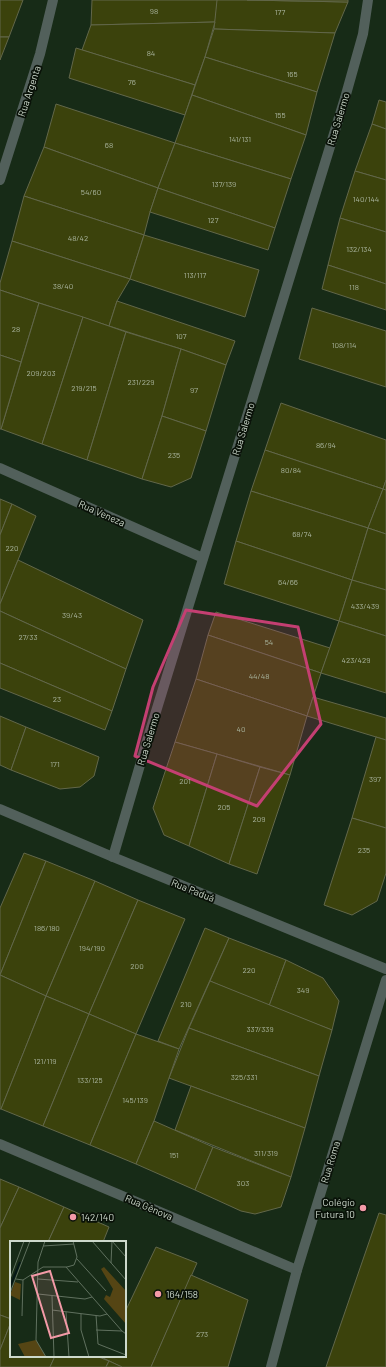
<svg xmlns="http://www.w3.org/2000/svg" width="386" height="1367" viewBox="0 0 386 1367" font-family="Barlow,sans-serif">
<rect width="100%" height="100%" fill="#172b17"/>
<g fill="#3b420c" stroke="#62674a">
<path d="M0 0H23L9 37H0Z"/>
<path d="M92 0H218L215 22 91 25Z"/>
<path d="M217 0H247L348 2 335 33 214 29Z"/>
<path d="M247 0H348V2Z"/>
<path d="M215 22 205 57 195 85 82 50 91 25Z"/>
<path d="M214 29 335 33 317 92 205 57Z"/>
<path d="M0 37H9L0 60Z"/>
<path d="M76 48 195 85 185 115 69 78Z"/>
<path d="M205 57 317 92 306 135 192 95Z"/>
<path d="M192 95 306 135 291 179 175 143Z"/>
<path d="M379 100 386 102V129L372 124Z"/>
<path d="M56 104 175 143 158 188 44 147Z"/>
<path d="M372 124 386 129V180L355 171Z"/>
<path d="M175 143 291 179 275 228 158 188Z"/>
<path d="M44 147 158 188 150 212 144 235 24 196Z"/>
<path d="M355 171 386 180V232L340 218Z"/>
<path d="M158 188 275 228 268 250 150 212Z"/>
<path d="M24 196 144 235 130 279 12 241Z"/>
<path d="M340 218 386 232V284L328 265Z"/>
<path d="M144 235 259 270 245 317 130 279Z"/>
<path d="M12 241 130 279 117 301 109 326 0 290V283Z"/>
<path d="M328 265 386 284V310L322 289Z"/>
<path d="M0 290 39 303 21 362 0 355Z"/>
<path d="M117 301 235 341 226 365 181 349 109 326Z"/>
<path d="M39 303 83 317 42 444 1 429Z"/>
<path d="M312 308 386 331V387L299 359Z"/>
<path d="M83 317 126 332 87 460 42 444Z"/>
<path d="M126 332 181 349 162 416 142 479 87 460Z"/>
<path d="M181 349 226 365 206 431 162 416Z"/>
<path d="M0 355 21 362 1 429H0Z"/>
<path d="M281 403 386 440V480L383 489 265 450Z"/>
<path d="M162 416 206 431 191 478 171 487 142 479Z"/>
<path d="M265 450 383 489 368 528 251 491Z"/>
<path d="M386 480V490L383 489Z"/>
<path d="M383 489 386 490V534L368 528Z"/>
<path d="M251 491 368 528 352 580 236 541Z"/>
<path d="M0 499 12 504 0 535Z"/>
<path d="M12 504 36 516 0 604V535Z"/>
<path d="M368 528 386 534V590L352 580Z"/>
<path d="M236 541 352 580 339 621 224 584Z"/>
<path d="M18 560 143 620 126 669 0 611V604Z"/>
<path d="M352 580 386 590V636L339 621Z"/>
<path d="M0 611 126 669 112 711 0 663Z"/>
<path d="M216 612 330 648 321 673 208 635Z"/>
<path d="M339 621 386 636V693L321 673Z"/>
<path d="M208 635 321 673 307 716 196 679Z"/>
<path d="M0 663 112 711 105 730 0 688Z"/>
<path d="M196 679 307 716 290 775 175 742Z"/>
<path d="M313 697 386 718V740L307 716Z"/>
<path d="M0 716 26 727 11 770 0 765Z"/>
<path d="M26 727 99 757 94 776 80 787 60 789 11 770Z"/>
<path d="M376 737 386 740V828L352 818Z"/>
<path d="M175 742 217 754 189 846 164 835 153 808Z"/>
<path d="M217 754 260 767 229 864 189 846Z"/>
<path d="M260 767 290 775 257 874 229 864Z"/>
<path d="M352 818 386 828V873L377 901 352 915 324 905Z"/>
<path d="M24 853 46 861 0 975V908Z"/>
<path d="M46 861 95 881 46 996 0 975Z"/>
<path d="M95 881 138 900 89 1014 46 996Z"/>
<path d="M138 900 185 919 136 1034 89 1014Z"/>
<path d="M205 928 229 938 179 1049 158 1041Z"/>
<path d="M229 938 286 960 269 1006 210 981Z"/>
<path d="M286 960 323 978 339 1001 332 1030 269 1006Z"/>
<path d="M0 975 46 996 1 1109H0Z"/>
<path d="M210 981 332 1030 319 1076 189 1028Z"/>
<path d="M46 996 89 1014 43 1126 1 1109Z"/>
<path d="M89 1014 136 1034 90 1145 43 1126Z"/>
<path d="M189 1028 319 1076 305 1128 169 1078Z"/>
<path d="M136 1034 179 1049 154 1121 136 1164 90 1145Z"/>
<path d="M191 1086 305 1128 291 1177 175 1130Z"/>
<path d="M154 1121 213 1147 195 1190 136 1164Z"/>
<path d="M213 1147 291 1177 281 1207 255 1214 241 1211 195 1190Z"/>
<path d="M0 1179 19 1187 0 1228Z"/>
<path d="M19 1187 64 1207 48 1242H11V1319L0 1315V1228Z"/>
<path d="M64 1207 109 1227 103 1242H48Z"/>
<path d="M379 1213 386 1215V1367H326Z"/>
<path d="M156 1247 197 1263 151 1367H122L103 1358 104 1356H125V1312Z"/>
<path d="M191 1275 248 1300 228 1367H151Z"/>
<path d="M0 1315 11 1319V1322L0 1350Z"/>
<path d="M11 1322V1356H55L50 1367H0V1350Z"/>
<path d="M55 1356H96L109 1361 106 1367H50Z"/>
<path d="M109 1361 122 1367H106Z"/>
</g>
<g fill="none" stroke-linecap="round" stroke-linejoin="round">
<g stroke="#52605b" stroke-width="10">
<path d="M0 180 40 54 53 0"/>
<path d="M0 468 203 558"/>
<path d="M0 809 113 857 386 969"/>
<path d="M113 857 150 731 345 98 363 34 368 0"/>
<path d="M0 1144 297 1270"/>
<path d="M271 1367 297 1270 386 980"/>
</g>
</g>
<path fill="#c43f72" fill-opacity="0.2" stroke="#c43f72" stroke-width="3" stroke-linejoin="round" d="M186 610 298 627 321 724 257 806 135 756 153 687Z"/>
<g fill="#f39aa7" stroke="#091108" stroke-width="1.5">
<circle cx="363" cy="1208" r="4"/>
<circle cx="73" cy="1217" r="4"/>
<circle cx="158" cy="1294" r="4"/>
</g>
<g text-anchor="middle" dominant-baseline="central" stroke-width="3.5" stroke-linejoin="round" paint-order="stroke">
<g font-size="8" fill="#a8b39c">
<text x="154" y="11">98</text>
<text x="280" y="12">177</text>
<text x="151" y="53">84</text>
<text x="292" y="74">165</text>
<text x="132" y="82">76</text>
<text x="280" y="115">155</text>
<text x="240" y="139">141/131</text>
<text x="109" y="145">68</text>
<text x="224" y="184">137/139</text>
<text x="91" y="192">54/60</text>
<text x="366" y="199">140/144</text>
<text x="213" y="220">127</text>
<text x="78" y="238">48/42</text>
<text x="359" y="249">132/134</text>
<text x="195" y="275">113/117</text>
<text x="63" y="286">38/40</text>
<text x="354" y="287">118</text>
<text x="16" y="329">28</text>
<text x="181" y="336">107</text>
<text x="344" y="345">108/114</text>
<text x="41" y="373">209/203</text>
<text x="141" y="382">231/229</text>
<text x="84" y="388">219/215</text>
<text x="194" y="390">97</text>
<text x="326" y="445">86/94</text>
<text x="174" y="455">235</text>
<text x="291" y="470">80/84</text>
<text x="302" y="534">68/74</text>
<text x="12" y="548">220</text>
<text x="288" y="582">64/66</text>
<text x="365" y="606">433/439</text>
<text x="72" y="615">39/43</text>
<text x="28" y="637">27/33</text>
<text x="269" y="642">54</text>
<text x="356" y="660">423/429</text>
<text x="259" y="676">44/48</text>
<text x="57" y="699">23</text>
<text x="241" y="729">40</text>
<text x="55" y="764">171</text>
<text x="375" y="779">397</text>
<text x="185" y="781">201</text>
<text x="224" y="807">205</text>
<text x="259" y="819">209</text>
<text x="364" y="850">235</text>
<text x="47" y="928">186/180</text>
<text x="92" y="948">194/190</text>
<text x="137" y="966">200</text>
<text x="249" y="970">220</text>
<text x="303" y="990">349</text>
<text x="186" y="1004">210</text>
<text x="260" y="1029">337/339</text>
<text x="45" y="1061">121/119</text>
<text x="244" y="1077">325/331</text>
<text x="90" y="1080">133/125</text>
<text x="135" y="1100">145/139</text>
<text x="266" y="1153">311/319</text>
<text x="174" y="1155">151</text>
<text x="243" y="1183">303</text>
<text x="202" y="1334">273</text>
</g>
<g font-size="10" fill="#cdd9cc" stroke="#091108">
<text transform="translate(29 91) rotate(-72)">Rua Argenta</text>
<text transform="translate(338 119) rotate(-73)">Rua Salermo</text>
<text transform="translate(243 429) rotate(-73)">Rua Salermo</text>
<text transform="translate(102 513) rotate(24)">Rua Veneza</text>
<text transform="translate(148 739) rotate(-73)">Rua Salermo</text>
<text transform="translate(193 890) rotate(22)">Rua Paduá</text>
<text transform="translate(330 1162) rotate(-73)">Rua Roma</text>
<text transform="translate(149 1207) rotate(23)">Rua Gênova</text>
</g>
<g font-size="10" fill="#cdd9cc" stroke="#091108" text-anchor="start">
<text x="355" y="1202" text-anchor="end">Colégio<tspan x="355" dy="12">Futura 10</tspan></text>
<text x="81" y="1217">142/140</text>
<text x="166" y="1294">164/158</text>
</g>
</g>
<g transform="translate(10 1241)">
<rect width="116" height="116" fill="#172b17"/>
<path d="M94 26 116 50V83L94 58 96 54 100 56 103 48 91 28ZM5 41 11 43 10 59 0 54ZM26 99 36 116H15L8 103Z" fill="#554514"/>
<path fill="none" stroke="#051717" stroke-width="2" d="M0 46 10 21"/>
<path fill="none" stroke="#60715f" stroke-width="1" d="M35 0 28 21 26 99 36 116M82 0 116 39M102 0 116 16M33 5 64 3M67 18 96 50M101 22 102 0M56 26 112 90M0 38 14 0M6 38 13 39 33 26H57L64 24 67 16 63 0M28 38 68 41M0 52 20 0M28 53 75 58 82 56M42 55 44 116M42 69 90 75 97 73M56 71 59 116M71 73V89L79 116M86 74 88 103 116 114M12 75 13 39M86 89 112 90 116 93"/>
<path fill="#f39aa7" fill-opacity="0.15" stroke="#f39aa7" stroke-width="2" d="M40 30 59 92 41 97 22 35Z"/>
<rect width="116" height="116" fill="none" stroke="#cdd9cc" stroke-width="2"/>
</g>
</svg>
